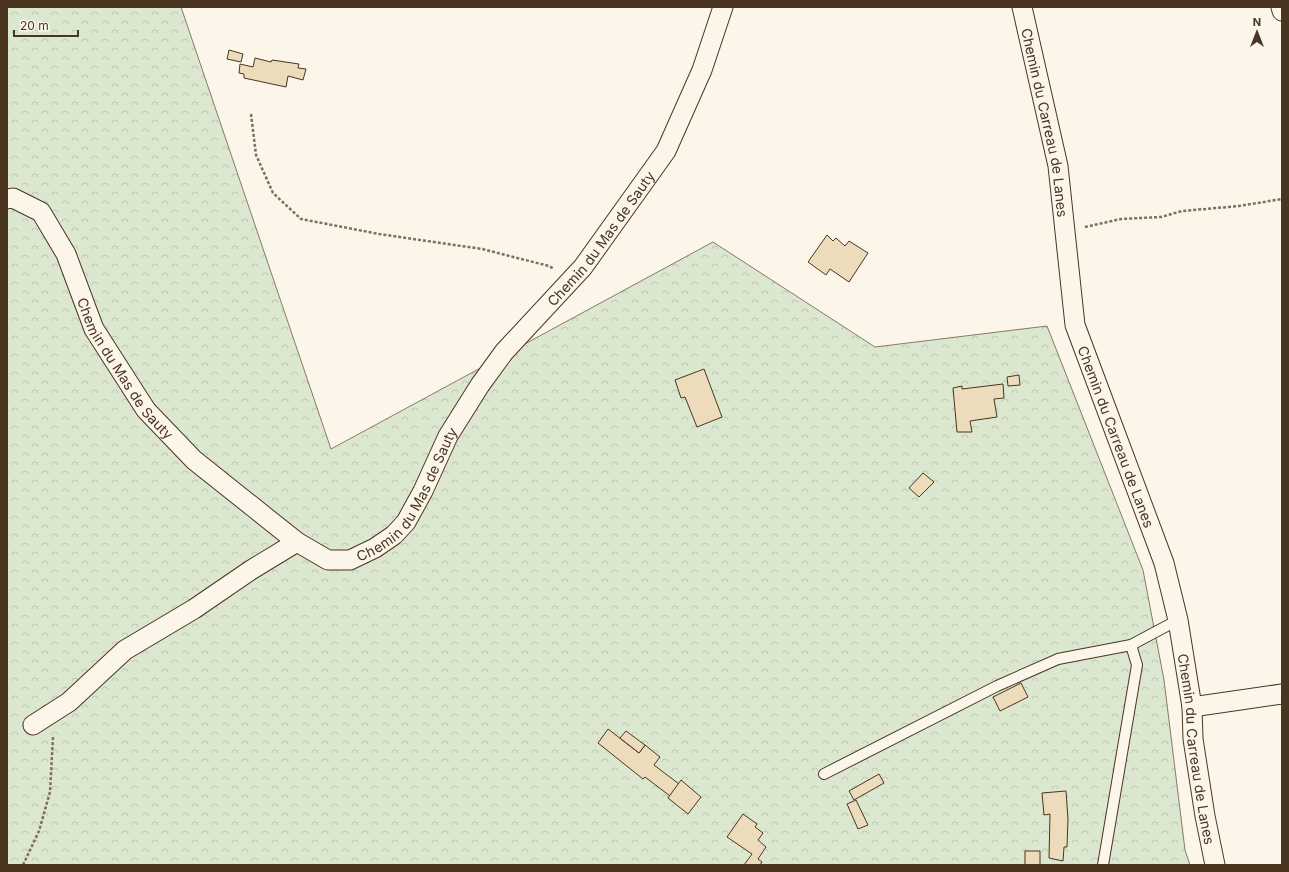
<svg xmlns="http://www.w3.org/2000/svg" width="1289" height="872" viewBox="0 0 1289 872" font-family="Inter,sans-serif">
<defs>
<pattern id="forest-crowns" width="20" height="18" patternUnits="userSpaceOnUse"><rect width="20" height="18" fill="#dce7d0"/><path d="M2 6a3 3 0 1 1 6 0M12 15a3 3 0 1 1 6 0" fill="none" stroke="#bec7b2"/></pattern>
</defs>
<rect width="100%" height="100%" fill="#fbf6e9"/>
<path fill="url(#forest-crowns)" stroke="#887966" d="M7 7H181L331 449 713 242 875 347 1047 326 1143 570 1164 680 1185 850 1190 865H7Z"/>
<g fill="#ecdcbc" stroke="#4a3520">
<path d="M229 50 243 54 241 62 227 59Z"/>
<path d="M255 58 271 62 272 60 299 64 298 68 306 69 303 80 288 76 286 87 244 78V74L239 73 240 64 253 67Z"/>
<path d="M827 235 833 241 836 238 845 246 849 241 868 253 849 282 830 269 826 275 808 262Z"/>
<path d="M704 369 722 417 697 427 685 397 681 398 675 380Z"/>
<path d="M1019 375 1020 385 1008 386 1007 377Z"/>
<path d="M1003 384 1004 398 994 399 997 417 970 421 972 432H957L953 388 962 386V389Z"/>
<path d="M923 473 934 482 919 497 909 488Z"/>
<path d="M1021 683 1028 697 1000 711 993 697Z"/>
<path d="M608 729 639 753 645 745 660 757 654 765 679 784 670 796 645 777 643 779 598 743Z"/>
<path d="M626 731 645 745 639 753 620 738Z"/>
<path d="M879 774 884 783 854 800 849 791Z"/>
<path d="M681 780 701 797 688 814 668 798Z"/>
<path d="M1066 791 1068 819 1067 847H1064L1063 861 1049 858 1050 814 1044 815 1042 793Z"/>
<path d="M856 800 868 825 858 829 847 804Z"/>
<path d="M743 814 757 824 755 827 763 833 758 840 766 847 758 859 762 862 760 865H744L752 854 727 837Z"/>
<rect x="1025" y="851" width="15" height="14"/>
</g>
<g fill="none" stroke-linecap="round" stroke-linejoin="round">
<defs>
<g id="lane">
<path d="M824 774 997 686 1058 659 1131 645 1178 620"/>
<path d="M1103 865 1137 665 1131 645"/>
</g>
<g id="street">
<path id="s1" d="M1022 7 1058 166 1075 325 1164 563 1178 620 1192 707 1193 739 1205 816 1215 865"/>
<path d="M1281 7 1282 11"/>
<path id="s2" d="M7 199 13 198 41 212 66 254 94 329 146 410 194 460 297 542 328 560H350L375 548 394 535 406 522 423 491 448 436 480 385 504 352 583 267 666 151 702 70 723 7"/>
<path d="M1192 707 1282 694"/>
<path d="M33 725 69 702 125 650 194 609 251 570 297 542"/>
</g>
</defs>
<use href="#lane" stroke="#4a3520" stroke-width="12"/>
<use href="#street" stroke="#4a3520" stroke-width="21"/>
<g stroke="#7f6f5c" stroke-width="2.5" stroke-dasharray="3 2" stroke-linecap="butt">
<path d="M251 114 256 155 273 193 301 219 379 234 482 249 549 266 554 269"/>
<path d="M1085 227 1121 219 1161 217 1182 211 1239 206 1282 199"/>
<path d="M23 865 39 831 50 792 53 737"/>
</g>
<use href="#lane" stroke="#fbf6e9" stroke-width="10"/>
<use href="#street" stroke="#fbf6e9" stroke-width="19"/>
</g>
<g text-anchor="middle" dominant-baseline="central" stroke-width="3" stroke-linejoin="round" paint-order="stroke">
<g font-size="14" fill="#4a3520" stroke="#fbf6e9">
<text stroke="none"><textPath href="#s1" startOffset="118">Chemin du Carreau de Lanes</textPath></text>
<text stroke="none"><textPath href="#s2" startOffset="936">Chemin du Mas de Sauty</textPath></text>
<text stroke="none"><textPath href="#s2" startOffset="216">Chemin du Mas de Sauty</textPath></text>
<text stroke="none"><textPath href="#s1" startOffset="442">Chemin du Carreau de Lanes</textPath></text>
<text stroke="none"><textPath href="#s2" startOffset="612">Chemin du Mas de Sauty</textPath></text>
<text stroke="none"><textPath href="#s1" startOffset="766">Chemin du Carreau de Lanes</textPath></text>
</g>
</g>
<rect width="1289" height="872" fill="none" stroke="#4a3520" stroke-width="16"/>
<g transform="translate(1257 32)" stroke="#fbf6e9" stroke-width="3" paint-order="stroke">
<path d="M0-3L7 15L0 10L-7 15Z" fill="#4a3520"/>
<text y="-6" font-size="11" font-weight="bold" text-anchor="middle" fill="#4a3520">N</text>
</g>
<path d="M14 30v6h64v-6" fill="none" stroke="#4a3520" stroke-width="2"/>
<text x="20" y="30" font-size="12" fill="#4a3520" stroke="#fbf6e9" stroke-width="3" paint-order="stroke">20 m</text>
</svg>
